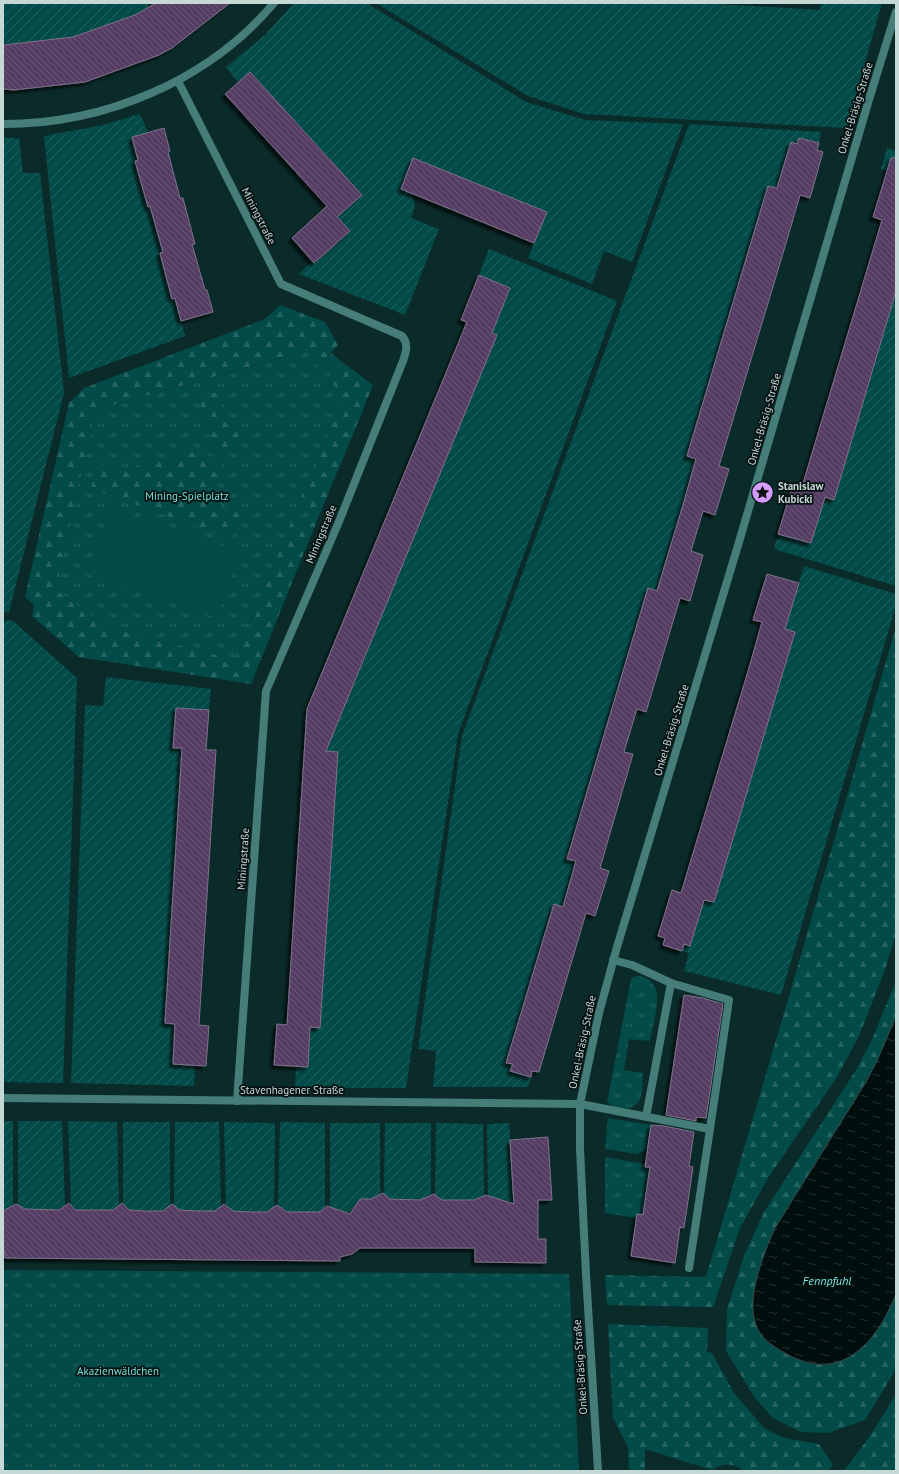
<svg xmlns="http://www.w3.org/2000/svg" width="899" height="1474" viewBox="0 0 899 1474" font-family="'PT Sans',sans-serif">
<defs>
<pattern id="grass-tufts" width="24" height="20" patternUnits="userSpaceOnUse"><rect width="24" height="20" fill="#034b48"/><path d="M3 7l-1-3M5 7V3M7 7l1-3M15 17l-1-3M17 17v-4M19 17l1-3" fill="none" stroke="#266462"/></pattern>
<pattern id="forest-firs" width="22" height="20" patternUnits="userSpaceOnUse"><rect width="22" height="20" fill="#034b48"/><path d="M5 1l3.5 6h-7zM16 11l3.5 6h-7z" fill="#266462"/></pattern>
<pattern id="garden-furrows" width="10" height="10" patternUnits="userSpaceOnUse"><rect width="10" height="10" fill="#034b48"/><path d="M-1 1l2-2M0 10L10 0M9 11l2-2" fill="none" stroke="#266462"/></pattern>
<pattern id="water-ripples" width="26" height="14" patternUnits="userSpaceOnUse"><rect width="26" height="14" fill="#000e0d"/><path d="M2 4q2-2 4 0t4 0M15 11q2-2 4 0t4 0" fill="none" stroke="#243030"/></pattern>
<pattern id="building-back-hatch" width="6" height="6" patternUnits="userSpaceOnUse"><rect width="6" height="6" fill="#543c64"/><path d="M-1 5l2 2M0 0l6 6M5-1l2 2" fill="none" stroke="#6b5779"/></pattern>
<filter id="shadow"><feDropShadow dx="-3.5" dy="3.5" stdDeviation="1" flood-color="#0009"/></filter>
</defs>
<rect width="100%" height="100%" fill="#0a2b29"/>
<g fill="url(#grass-tufts)">
<path d="M131 3H146L149 8 138 15Z"/>
<path d="M306 351 319 367 332 353 346 366 364 408 302 556 281 548 235 660 105 626 56 590 95 410Z"/>
<path d="M638 976C647 976 656 984 657 994 659 1003 652 1030 650 1041L629 1039 624 1070 643 1073C642 1081 643 1091 640 1099 634 1113 616 1110 607 1102L631 979 633 977Z"/>
<path d="M608 1118 651 1125 648 1148 637 1154 605 1149Z"/>
<path d="M605 1157 645 1164V1167H650L643 1215 637 1218 605 1213Z"/>
<path d="M3 1270 569 1274 579 1471H3Z"/>
</g>
<g fill="url(#forest-firs)">
<path d="M280 305 325 322 338 345 319 367 305 351 95 410 56 590 105 626 235 660 293 518 316 523 251 684 79 657 32 616 34 605 25 597 69 403 84 388 265 319Z"/>
<path d="M342 362 373 385 320 513 312 511H296L343 394 327 378Z"/>
<path d="M219 392C221 399 223 407 226 414 230 423 250 445 232 452L212 445 198 397Z"/>
<path d="M196 451 224 462 210 501 240 512 232 539 91 489 97 463 119 471Z"/>
<path d="M896 627V933L885 970 859 1036 837 1077 768 1178 740 1228 713 1307 607 1305 605 1275 706 1277 787 1003Z"/>
<path d="M896 981V1016L877 1061 855 1100 775 1228 766 1248 757 1278 762 1336 775 1348 874 1335 881 1325 896 1294V1369L865 1420 828 1433 801 1432 773 1418 755 1398 726 1351 727 1309 744 1256 764 1212 856 1070 871 1042Z"/>
<path d="M608 1324 708 1328 707 1352 712 1353 734 1393 765 1429 785 1438 819 1444 833 1465 829 1471H743C733 1462 722 1463 712 1470L645 1449V1471H629L628 1447 613 1418Z"/>
<path d="M896 1394V1471H844L872 1433Z"/>
</g>
<g fill="url(#garden-furrows)">
<path d="M3 3H131L138 15 73 37 12 44 3 43Z"/>
<path d="M294 3H321L324 5 325 3H367L526 102 585 120 683 124 632 262 604 251 592 284 528 258 546 212 413 158 401 188 413 194 415 207 411 218 439 229 405 315 299 274 312 261 315 263 350 231 337 217 362 194 250 72 238 82 226 67 265 35Z"/>
<path d="M376 3H700L820 10 821 4 828 3H882L846 128 584 114 528 96Z"/>
<path d="M140 114 148 133 132 137 138 160 135 161 148 207 150 206 163 252 160 253 172 299 175 298 185 336 69 378 44 136 103 125Z"/>
<path d="M689 124 821 132 819 143 799 138 777 188 768 186 687 456 697 459 657 591 568 859 576 861 563 907 554 904 506 1062 513 1064 511 1071 531 1077 528 1087H433L436 1051 418 1049 462 736Z"/>
<path d="M3 138H19L23 173H40L64 393 9 612 3 613Z"/>
<path d="M887 148 896 151V166L893 173 881 169Z"/>
<path d="M489 249 617 301 458 734 406 1088H295L296 1066 308 1067 311 1027H320L338 752 305 750V715L336 728 497 335 492 333 510 288 479 275Z"/>
<path d="M896 291V586L774 549 778 534 811 543 825 497 834 500Z"/>
<path d="M804 566 896 594V605L781 995 684 971 689 953 682 951 684 944 690 946 704 900 714 902 794 632 785 629Z"/>
<path d="M12 620 77 678 63 1083 3 1082V621Z"/>
<path d="M106 677 211 689 209 710 176 708 173 748H183L175 1024 173 1064 195 1065 194 1086 71 1083 85 705 103 706Z"/>
<path d="M3 1121H13V1205L9 1209H3Z"/>
<path d="M18 1121H62L65 1205 62 1210H23L18 1205Z"/>
<path d="M68 1121 117 1122 119 1206 115 1210H74L71 1206Z"/>
<path d="M123 1122H170V1206L165 1211 128 1210 123 1206Z"/>
<path d="M175 1122H219L221 1207 217 1211H179L174 1206Z"/>
<path d="M224 1122 275 1123 274 1207 269 1212 231 1211 226 1206Z"/>
<path d="M280 1122 325 1123V1208L322 1212H284L278 1207Z"/>
<path d="M330 1123H380V1195L375 1199 360 1200 356 1206V1212H336L330 1207Z"/>
<path d="M385 1123H431V1195L426 1200 389 1199 384 1195Z"/>
<path d="M436 1123 483 1124 484 1196 478 1200H440L435 1195Z"/>
<path d="M509 1123 515 1206 513 1207 510 1201 493 1200 488 1195 487 1124Z"/>
</g>
<path fill="#034b48" d="M111 508 241 552 217 618 87 574Z"/>
<path fill="url(#water-ripples)" stroke="#3b4b49" d="M896 1016V1294C876 1344 840 1386 783 1352 771 1345 759 1337 755 1322 747 1294 764 1253 775 1228L866 1082 877 1061Z"/>
<g fill="url(#building-back-hatch)" stroke="#7f728a" filter="url(#shadow)">
<path d="M156 3H230L172 48 159 55 85 82 14 90 3 89V45L73 37 135 15Z"/>
<path d="M250 72 362 195 337 217 350 231 314 263 292 238 327 206 225 94Z"/>
<path d="M164 128 170 151 168 152 180 198H183L195 244H192L205 290H207L213 312 181 321 175 298 172 299 160 253 163 252 150 206 148 207 135 161 138 160 132 137Z"/>
<path d="M799 138 819 143 817 150 823 152 810 198 800 195 787 240 719 466 729 469 715 515 703 511 691 551 703 555 690 601 680 598 646 712 637 709 624 752 633 754 600 868 609 871 595 916 586 913 539 1072 532 1071 531 1077 510 1071 513 1064 506 1063 554 904 563 907 576 861 567 859 648 588 657 591 683 505 696 459 687 456 768 186 777 188 791 142 797 144Z"/>
<path d="M413 158 547 212 534 243 401 189Z"/>
<path d="M891 158H896V291L834 500 825 497 811 543 778 534 792 488 801 490 882 220 873 217Z"/>
<path d="M479 275 510 288 492 333 497 335 326 751 338 752 320 1028 310 1027 308 1067 274 1065 277 1024 287 1025 307 709 467 322 461 320Z"/>
<path d="M767 574 799 583 785 629 795 632 714 902 704 900 690 946 684 944 682 951 663 945 665 938 658 936 672 890 681 893 749 668 762 622 753 620Z"/>
<path d="M176 708 209 710 206 750H216L199 1025 209 1026 206 1066 173 1064 175 1024 165 1023 182 748H173Z"/>
<path d="M684 995 703 998 723 1004 706 1118 696 1117V1121L666 1115Z"/>
<path d="M651 1125 664 1126 694 1132 689 1166 693 1167 684 1228 680 1227 675 1263 631 1256 637 1214 643 1215 650 1167H645Z"/>
<path d="M548 1137 552 1200H538V1239H546V1263L475 1262V1248H360L352 1254 340 1257V1261L5 1258V1251H3V1211L16 1204 25 1209 59 1210 69 1203 75 1210H113L122 1203 129 1210 146 1211H163L172 1204 180 1210 198 1211H215L224 1204 233 1211 250 1212H267L277 1205 287 1212H320L327 1206 350 1214 360 1199H371L383 1193 390 1199 420 1200 434 1194 442 1200H474L486 1195 514 1204 510 1140Z"/>
</g>
<g fill="none" stroke-linecap="round" stroke-linejoin="round">
<g stroke="#467d79" stroke-width="8">
<path d="M580 1104 710 1129 729 1000 671 983 632 965 613 960"/>
<path d="M646 1117 671 983"/>
<path d="M689 1268 710 1129"/>
</g>
<g stroke="#467d79" stroke-width="8">
<path d="M178 81 281 284 402 336C409 344 406 352 403 361L338 524 266 691 237 1101"/>
<path d="M3 124C105 124 208 81 274 3"/>
<path d="M3 1098 580 1104"/>
<path d="M598 1471 586 1274 580 1149V1104L599 1013 617 947 739 542 868 103 896 12"/>
</g>
</g>
<defs>
<symbol id="sight-disc" viewBox="-11 -11 22 22"><circle r="9.5" fill="#d49cfc" stroke="#051110"/><path d="M0-6L1.8-2.2L6-1.7L2.9 1.2L3.7 5.4L0 3.3L-3.7 5.4L-2.9 1.2L-6-1.7L-1.8-2.2Z" fill="#111"/></symbol>
</defs>
<g fill-rule="evenodd">
<use href="#sight-disc" x="750" y="480" width="25" height="25"/>
</g>
<g text-anchor="middle" dominant-baseline="central" stroke-width="3.5" stroke-linejoin="round" paint-order="stroke">
<g font-size="11" fill="#c6d8d6" stroke="#051110">
<text transform="translate(855 108) rotate(-73)">Onkel-Bräsig-Straße</text>
<text transform="translate(259 216) rotate(63)">Miningstraße</text>
<text transform="translate(764 419) rotate(-74)">Onkel-Bräsig-Straße</text>
<text transform="translate(321 534) rotate(-67)">Miningstraße</text>
<text transform="translate(671 730) rotate(-73)">Onkel-Bräsig-Straße</text>
<text transform="translate(243 859) rotate(-86)">Miningstraße</text>
<text transform="translate(582 1042) rotate(-78)">Onkel-Bräsig-Straße</text>
<text x="292" y="1090">Stavenhagener Straße</text>
<text transform="translate(580 1367) rotate(-94)">Onkel-Bräsig-Straße</text>
</g>
<g font-size="11" font-weight="bold" fill="#c6d8d6" stroke="#051110" text-anchor="start">
<text x="778" y="486">Stanislaw<tspan x="778" dy="13">Kubicki</tspan></text>
</g>
<g font-size="11" fill="#75e2db" stroke="#051110">
<text x="187" y="496">Mining-Spielplatz</text>
<text x="118" y="1371">Akazienwäldchen</text>
</g>
<g font-size="12" font-style="italic" fill="#79e6df" stroke="#051110">
<text x="827" y="1280">Fennpfuhl</text>
</g>
</g>
<rect width="899" height="1474" fill="none" stroke="#c6d8d6" stroke-width="8"/>
</svg>
